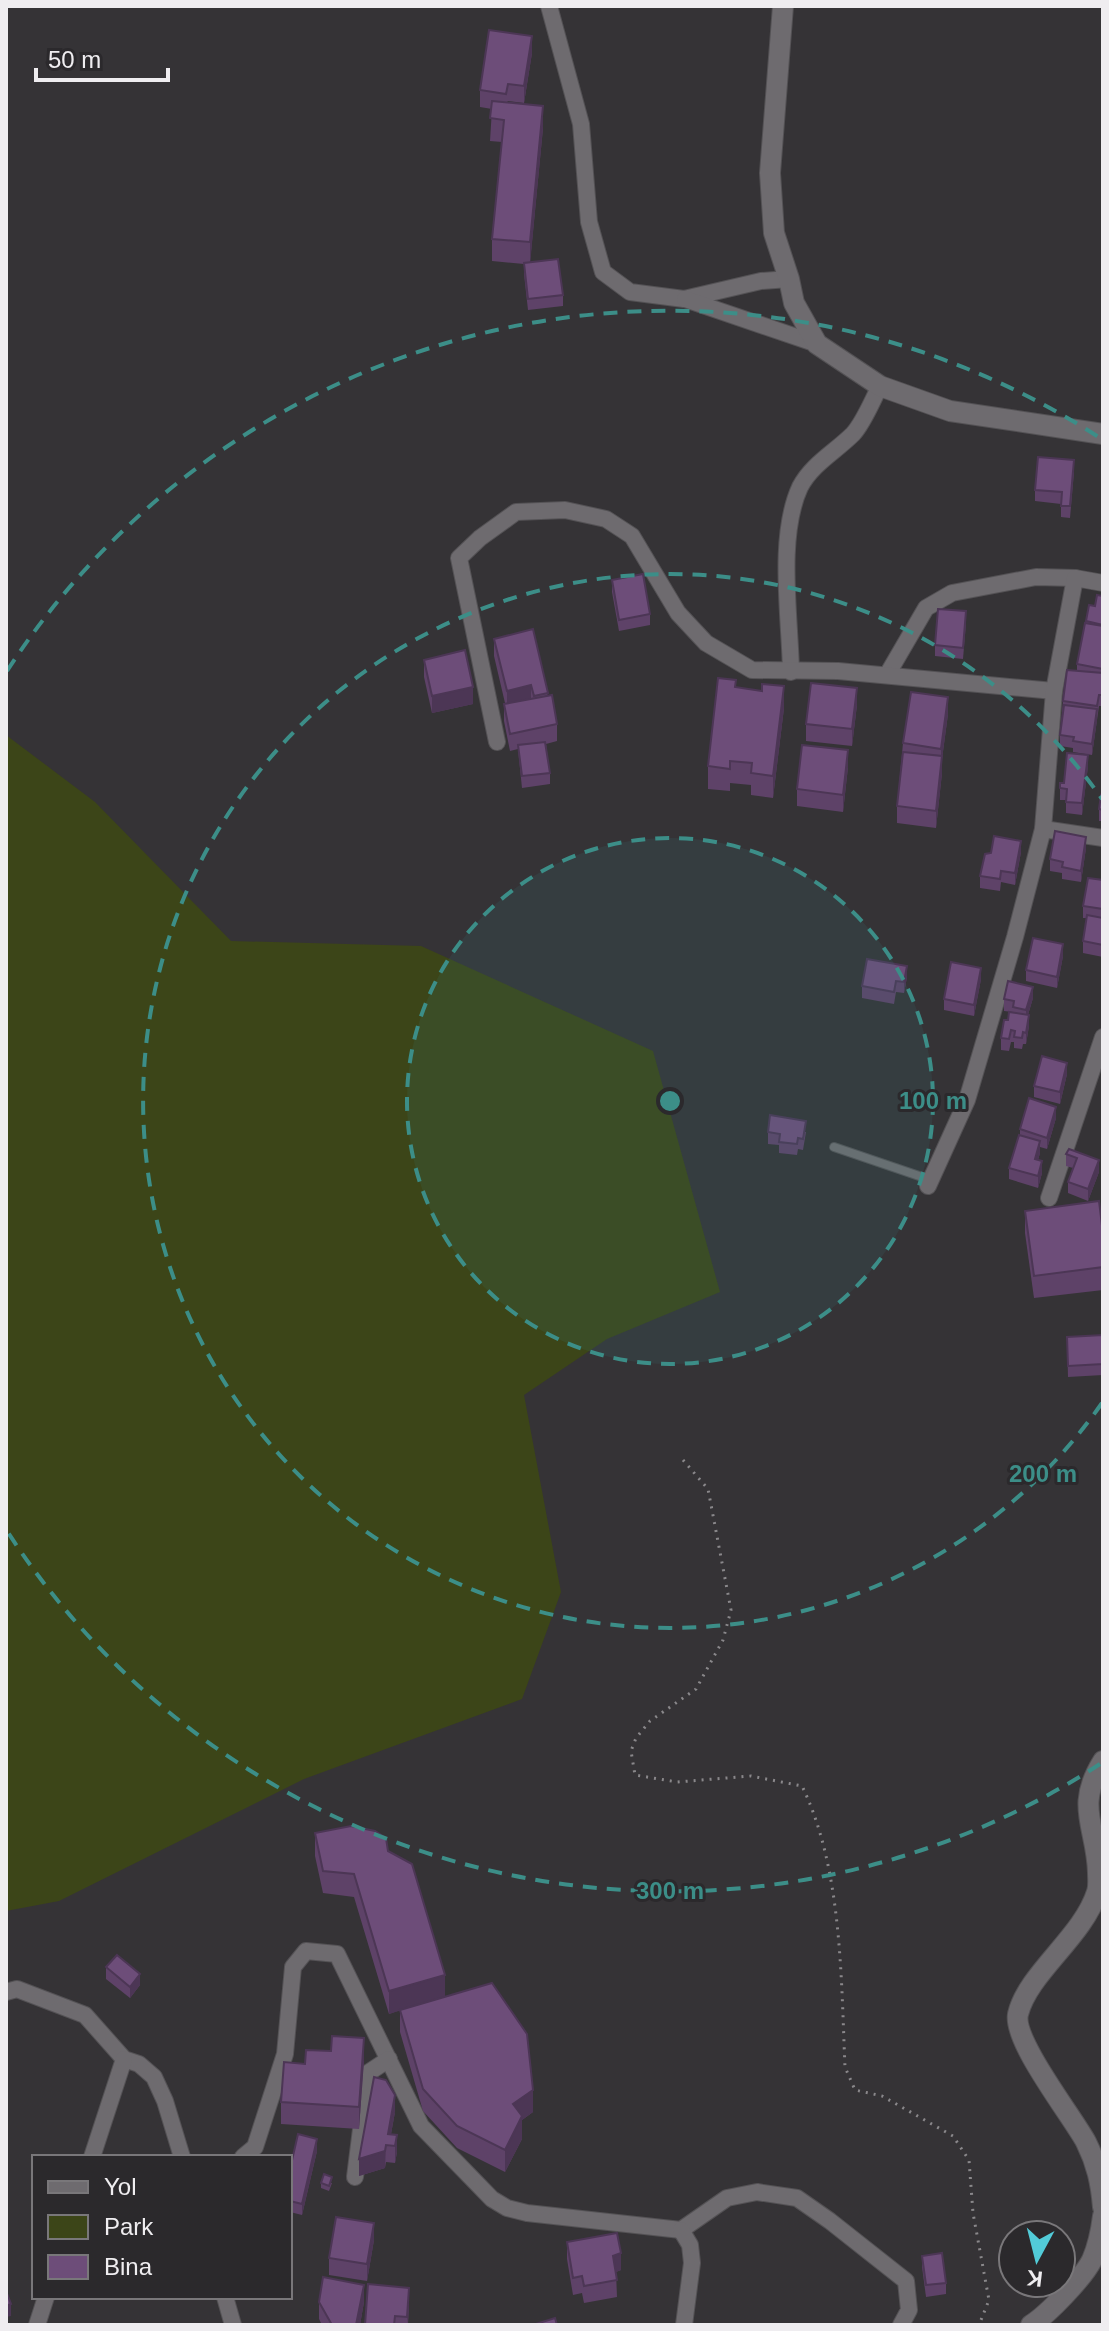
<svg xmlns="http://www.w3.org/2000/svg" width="1109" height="2331" viewBox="0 0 1109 2331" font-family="Arial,sans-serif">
<rect width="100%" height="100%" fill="#353336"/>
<path fill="#3c4518" d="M6 735 95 802 231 941 421 946 653 1051 720 1292 607 1339 524 1395 561 1592 522 1699 304 1779 59 1901 6 1911Z"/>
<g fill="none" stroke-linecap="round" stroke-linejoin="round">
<defs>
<path id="service" d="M834 1147 931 1180"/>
<g id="minor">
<path d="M549 6 581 124 589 222 603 272 630 292 684 299 761 281 789 279"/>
<path d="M685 299 817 344"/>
<path d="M791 672C790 617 777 537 800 487 812 464 835 452 853 434 864 422 872 401 880 386"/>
<path d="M887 675 926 608 952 593 1036 577 1075 578"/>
<path d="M497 742 459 558 480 538 516 512 565 510 606 519 632 536 678 613 706 643 752 670 838 671 1054 691"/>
<path d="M1043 829 1103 838"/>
<path d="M928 1186 967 1100 1015 937 1043 829 1054 691 1075 578 1103 583"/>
<path d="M1049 1198 1103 1037"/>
<path d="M6 1992 17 1989 85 2015 124 2059 139 2064 154 2077 165 2101 182 2157"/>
<path d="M92 2157 124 2059"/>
<path d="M243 2157 255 2147 285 2054 293 1967 306 1951 337 1954 421 2126 492 2199 507 2208 527 2213 681 2230 727 2198 757 2192 797 2198 830 2221 906 2281 909 2310 901 2325"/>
<path d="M355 2177 368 2073 389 2059"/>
<path d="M681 2230 690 2245 692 2263 684 2325"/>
<path d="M225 2297 233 2325"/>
<path d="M37 2325 46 2297"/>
</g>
<g id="tertiary">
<path d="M783 6 770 173 774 233 789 279 794 303 817 344 880 386 950 411 1103 434"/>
<path d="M1103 1761C1074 1807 1097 1827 1098 1873 1098 1879 1099 1886 1097 1892 1083 1937 1028 1973 1018 2014 1012 2040 1072 2116 1086 2142 1097 2164 1101 2183 1103 2207"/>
<path d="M1031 2325C1047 2315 1083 2278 1092 2260 1098 2246 1101 2232 1103 2216"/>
</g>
</defs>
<use href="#service" stroke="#545255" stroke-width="10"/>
<use href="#minor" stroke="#545255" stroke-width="18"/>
<use href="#tertiary" stroke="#545255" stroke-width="22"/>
<path stroke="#8a888b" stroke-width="3" stroke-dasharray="2 6" stroke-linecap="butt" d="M683 1460 708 1489 731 1610 723 1640 696 1689 650 1721 636 1738 631 1751 635 1775 677 1782 751 1776 802 1786C842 1868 841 1977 845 2067L855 2090 882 2096 953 2136 969 2160 973 2213 989 2300 979 2325"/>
<use href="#service" stroke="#6e6b6f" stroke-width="8"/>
<use href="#minor" stroke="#6e6b6f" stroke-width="16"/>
<use href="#tertiary" stroke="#6e6b6f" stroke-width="20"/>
</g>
<g fill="#5e4268">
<path d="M532 53 524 103 508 101 507 102 543 128 530 262 563 295V306L528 310 524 274V264L492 261V239L502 142 490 141 492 109 480 107V90Z"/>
<path d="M1074 472 1070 518 1061 517V504L1035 501V490Z"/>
<path d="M612 580 650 614V625L619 631 612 592Z"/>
<path d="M1103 596V706H1099L1092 755 1073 752V748L1060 746V735L1063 701 1077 671V664L1089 605 1095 606Z"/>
<path d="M966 623 963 659 935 656V645Z"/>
<path d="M494 639 548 695 557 724V741L546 744 550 773V784L522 788 518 749 510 751 504 721V704L505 703 494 656Z"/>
<path d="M424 660 473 704 432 713 424 677Z"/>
<path d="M736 687 784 708 773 798 751 795V785L730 783V791L708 789V766Z"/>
<path d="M857 705 852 746 806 741V724Z"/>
<path d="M948 714 942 759V773L936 828 897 823V806L903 743Z"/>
<path d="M1088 766 1082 815 1066 813V800H1060V783H1064Z"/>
<path d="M848 767 843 812 797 806V789Z"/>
<path d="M1103 796V821H1099V809Z"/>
<path d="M1086 848 1081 882 1062 879V873L1050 871V859Z"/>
<path d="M1021 852 1015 885 1001 882 1000 891 980 888V876L991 853Z"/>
<path d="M1103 880V957L1083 953V941L1087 918H1083V906Z"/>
<path d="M1063 956 1057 988 1026 981V970Z"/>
<path d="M907 977 904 993 896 992 894 1004 862 998V986Z"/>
<path d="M981 979 974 1016 944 1010V999Z"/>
<path d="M1033 998 1028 1015 1029 1026 1026 1044H1023L1022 1049 1014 1048V1042H1011L1009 1051 1001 1050V1038L1008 1020 1013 1012 1004 1011V999Z"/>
<path d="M1067 1074 1060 1104 1034 1097V1086Z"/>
<path d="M1056 1118 1047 1149 1040 1147V1153L1038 1160 1042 1173 1038 1188 1009 1179V1168L1020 1135V1129Z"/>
<path d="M768 1132H806L803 1150 798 1149 797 1155 779 1153V1145L768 1144Z"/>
<path d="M1069 1149 1099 1172 1088 1201 1068 1193V1182L1073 1168 1066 1166V1154Z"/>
<path d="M1025 1211 1103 1234V1290L1034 1298 1025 1233Z"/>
<path d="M1103 1335V1375L1068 1377 1067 1337Z"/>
<path d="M315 1833 388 1851 445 1997 533 2112 522 2120V2139L505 2172 457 2148 423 2111 400 2032V2010L389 2014 354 1897 323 1893 315 1856Z"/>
<path d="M106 1967 140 1985 130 1998 106 1979Z"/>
<path d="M364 2060 359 2129 281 2124V2102Z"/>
<path d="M395 2112 391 2134 397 2152 395 2163 386 2162 385 2168 359 2176Z"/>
<path d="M317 2151 302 2215 290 2212V2169Z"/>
<path d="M321 2183H332L329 2191 321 2188Z"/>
<path d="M374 2240 367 2281 329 2275V2258Z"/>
<path d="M567 2242 621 2270 616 2272 617 2297 584 2303 582 2293 573 2295 567 2259Z"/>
<path d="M922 2256 946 2283V2294L926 2297 922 2267Z"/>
<path d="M319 2302H364L360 2325H322L319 2319Z"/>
<path d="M409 2305 408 2325H365Z"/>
</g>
<g fill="#4c3655">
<path d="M532 36V53L524 103V86Z"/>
<path d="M543 106V128L530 265V242Z"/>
<path d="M531 685V702L507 708V691Z"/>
<path d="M784 686V708L773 798V776Z"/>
<path d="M473 687V704L432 713V696Z"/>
<path d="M857 688V705L852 746V729Z"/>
<path d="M948 697V714L942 759V773L936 828V811L941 765V749Z"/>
<path d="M1097 709V720L1092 755V744Z"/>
<path d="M848 750V767L843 812V795Z"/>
<path d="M1088 755V766L1082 815V803Z"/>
<path d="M1086 837V848L1081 882V871Z"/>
<path d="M1021 841V852L1015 885V873Z"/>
<path d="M1063 944V956L1057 988V977Z"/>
<path d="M907 966V977L904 993V982Z"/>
<path d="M981 968V979L974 1016V1005Z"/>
<path d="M1033 987V998L1026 1021V1010Z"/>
<path d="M1029 1015V1026L1026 1044V1033Z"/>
<path d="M1067 1063V1074L1060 1104V1092Z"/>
<path d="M1056 1107V1118L1047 1149V1138Z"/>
<path d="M1040 1141V1153L1035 1170V1159Z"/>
<path d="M1099 1160V1172L1088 1201V1189Z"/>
<path d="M1042 1161V1173L1038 1188V1176Z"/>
<path d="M140 1974V1985L130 1998V1987Z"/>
<path d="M445 1975V1997L389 2014V1991Z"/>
<path d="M364 2038V2060L359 2129V2107Z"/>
<path d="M533 2090V2112L522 2120V2139L505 2172V2150L513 2104Z"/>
<path d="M395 2095V2112L389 2145 388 2134Z"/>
<path d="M397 2135V2152L395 2163V2146Z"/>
<path d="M317 2139V2151L302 2215V2204Z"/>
<path d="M386 2145 385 2168 359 2176V2159Z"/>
<path d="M374 2223V2240L367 2281V2264Z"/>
<path d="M621 2253V2270L613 2273V2256Z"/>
<path d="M364 2285V2302L360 2325H356Z"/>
<path d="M409 2288V2305L407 2325V2317Z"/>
<path d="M11 2304V2316L6 2317V2306Z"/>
</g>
<g fill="#6d4d79" stroke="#4c3655" stroke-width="2">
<path d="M489 30 532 36 524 86 508 84 506 94 480 90Z"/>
<path d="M492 101 543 106 530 242 492 239 504 120 490 118Z"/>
<path d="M558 259 563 295 528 299 524 263Z"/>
<path d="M1038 457 1074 460 1070 506H1061L1062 492 1035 490Z"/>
<path d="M643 574 650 614 619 620 612 580Z"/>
<path d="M1097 595 1103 596V625L1086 621 1089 605 1095 606Z"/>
<path d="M938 609 966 611 963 648 935 645Z"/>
<path d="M1085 623 1103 626V669L1077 664Z"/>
<path d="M533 629 548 693 534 696 531 685 507 691 494 639Z"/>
<path d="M465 650 473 687 432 696 424 660Z"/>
<path d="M1067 670 1103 673V695H1099L1097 706 1063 701Z"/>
<path d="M718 678 736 680 735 687 762 691V684L784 686 773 776 751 773 752 763 730 761V769L708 766Z"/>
<path d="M811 683 857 688 852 729 806 724Z"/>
<path d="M911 692 948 697 941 749 903 743Z"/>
<path d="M552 695 557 724 510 734 504 704Z"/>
<path d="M1064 705 1097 709 1092 744 1073 741 1074 737 1060 735Z"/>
<path d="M545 742 550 773 522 776 518 745Z"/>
<path d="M802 745 848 750 843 795 797 789Z"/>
<path d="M903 752 942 756 936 811 897 806Z"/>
<path d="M1067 753 1088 755 1082 803 1066 802 1067 789 1060 788V783H1064Z"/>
<path d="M1101 795 1103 796V810L1099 809Z"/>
<path d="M1055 831 1086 837 1081 871 1062 867 1063 862 1050 859Z"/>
<path d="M994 836 1021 841 1015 873 1001 871 1000 879 980 876 985 854 991 853Z"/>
<path d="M1088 878 1103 880V909L1083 906Z"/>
<path d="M1087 915 1103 918V945L1083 941Z"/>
<path d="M1033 938 1063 944 1057 977 1026 970Z"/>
<path d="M867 959 907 966 904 982 896 981 894 992 862 986Z"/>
<path d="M951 962 981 968 974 1005 944 999Z"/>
<path d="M1008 981 1033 987 1026 1010 1013 1007 1014 1001 1004 999Z"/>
<path d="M1009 1012 1029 1015 1026 1033 1023 1032 1022 1038 1014 1037 1015 1031 1011 1030 1009 1039 1001 1038 1004 1020H1008Z"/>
<path d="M1042 1056 1067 1063 1060 1092 1034 1086Z"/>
<path d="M1029 1098 1056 1107 1047 1138 1020 1129Z"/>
<path d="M770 1115 806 1121 803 1139 798 1138 797 1144 779 1142 780 1134 768 1132Z"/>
<path d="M1019 1135 1040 1141 1035 1159 1042 1161 1038 1176 1009 1168Z"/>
<path d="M1069 1149 1099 1160 1088 1189 1068 1182 1077 1158 1066 1154Z"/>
<path d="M1099 1201 1103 1234V1267L1034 1276 1025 1211Z"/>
<path d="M1103 1335V1364L1068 1366 1067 1337Z"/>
<path d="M351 1826 375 1831 386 1838 388 1851 412 1864 445 1975 389 1991 354 1874 323 1871 315 1833Z"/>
<path d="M117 1955 140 1974 130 1987 106 1967Z"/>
<path d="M492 1983 527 2034 533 2090 513 2104 522 2116 505 2150 457 2126 423 2089 400 2010Z"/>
<path d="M332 2036 364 2038 359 2107 281 2102 284 2062 305 2064 306 2050 331 2051Z"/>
<path d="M374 2077 386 2080 395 2095 388 2134 397 2135 395 2146 386 2145 385 2151 359 2159Z"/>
<path d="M298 2134 317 2139 302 2204 290 2201V2169Z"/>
<path d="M324 2174 332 2177 329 2186 321 2183Z"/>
<path d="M336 2217 374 2223 367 2264 329 2258Z"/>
<path d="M617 2233 621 2253 613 2256 617 2280 584 2286 582 2276 573 2278 567 2242Z"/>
<path d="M942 2253 946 2283 926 2285 922 2256Z"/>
<path d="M323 2277 364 2285 356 2325H332L319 2302Z"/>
<path d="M368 2284 409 2288 407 2317 395 2316 394 2325H365Z"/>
<path d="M6 2291 11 2304 6 2306Z"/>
<path d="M555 2318 557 2325H537L536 2324Z"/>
</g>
<circle cx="670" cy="1101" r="263" fill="#3c8e88" fill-opacity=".12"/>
<g fill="none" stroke="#3c8e88" stroke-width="4" stroke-dasharray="14 10">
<circle cx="670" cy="1101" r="263"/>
<path d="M1102 1403A527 527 0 1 1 1102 799"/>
<path d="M1100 1764A790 790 0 0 1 7 1531M7 671A790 790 0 0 1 1100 438"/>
</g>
<circle cx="670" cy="1101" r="12" fill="#3c8e88" stroke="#2b292c" stroke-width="4"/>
<g font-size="24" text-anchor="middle" font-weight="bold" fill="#3c8e88" stroke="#2b292c" stroke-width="6" stroke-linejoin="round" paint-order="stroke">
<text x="933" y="1109">100 m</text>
<text x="1043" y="1482">200 m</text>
<text x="670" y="1899">300 m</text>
</g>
<rect width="1109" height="2331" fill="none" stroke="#efedf0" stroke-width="16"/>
<rect x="32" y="2155" width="260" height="144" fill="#2b292c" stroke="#79777a" stroke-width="2"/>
<rect x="48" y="2181" width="40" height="12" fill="#6e6b6f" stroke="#79777a" stroke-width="2"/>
<text x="104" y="2195" font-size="24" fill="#efedf0">Yol</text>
<rect x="48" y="2215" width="40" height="24" fill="#3c4518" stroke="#79777a" stroke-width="2"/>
<text x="104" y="2235" font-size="24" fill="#efedf0">Park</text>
<rect x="48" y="2255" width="40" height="24" fill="#6d4d79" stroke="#79777a" stroke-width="2"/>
<text x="104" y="2275" font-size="24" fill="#efedf0">Bina</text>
<g transform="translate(1037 2259) rotate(187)"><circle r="38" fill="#2b292c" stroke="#79777a" stroke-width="2"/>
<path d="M0-6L14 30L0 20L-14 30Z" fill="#52cbd8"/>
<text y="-12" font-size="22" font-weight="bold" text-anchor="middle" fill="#efedf0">K</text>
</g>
<path d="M36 68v12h132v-12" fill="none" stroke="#efedf0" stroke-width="4"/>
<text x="48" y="68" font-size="24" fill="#efedf0" stroke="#2b292c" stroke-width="6" paint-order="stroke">50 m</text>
</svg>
